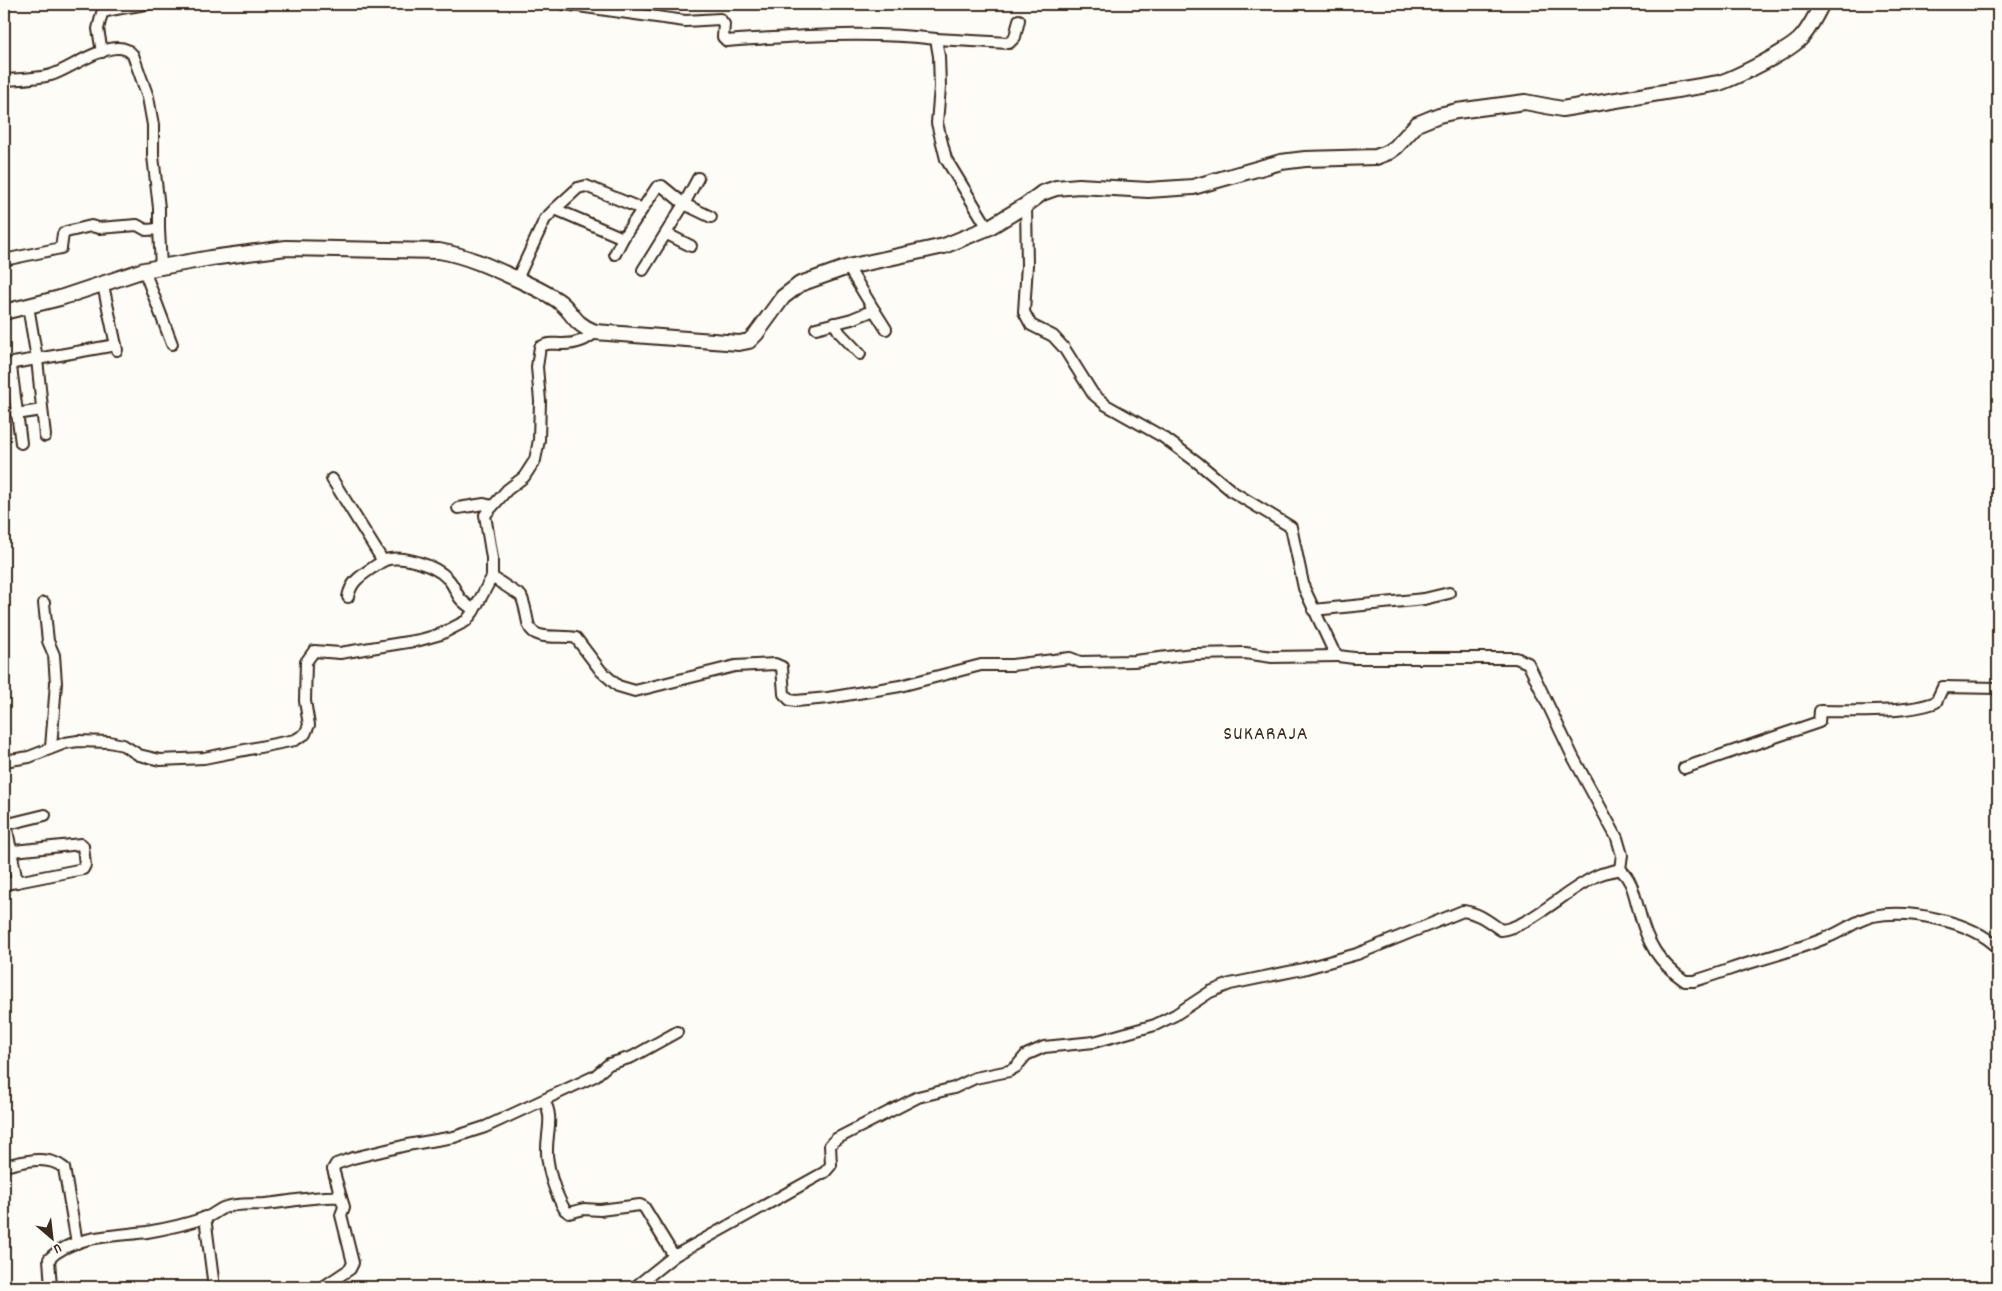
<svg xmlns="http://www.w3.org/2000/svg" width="2002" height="1291" viewBox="0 0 2002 1291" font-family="Dekko,sans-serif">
<rect width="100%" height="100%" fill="#fdfcf7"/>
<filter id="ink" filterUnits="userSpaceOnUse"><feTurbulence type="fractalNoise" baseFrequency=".02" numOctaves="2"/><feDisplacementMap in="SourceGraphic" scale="10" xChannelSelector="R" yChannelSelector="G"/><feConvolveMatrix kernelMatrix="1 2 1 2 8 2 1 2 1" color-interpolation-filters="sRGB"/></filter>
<g filter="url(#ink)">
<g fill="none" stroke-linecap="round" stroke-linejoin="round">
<defs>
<g id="street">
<path d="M564 4 685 21 720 19 724 24 723 37 727 41C796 36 867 31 936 39L939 56 940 87 937 123 946 159 988 228"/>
<path d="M936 39 1009 43 1015 37 1019 20"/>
<path d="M102 52 98 29 102 13C108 9 137 6 147 4"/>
<path d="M4 80C19 79 36 79 51 75 70 70 116 33 133 55L148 97 153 125V156L159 208V229"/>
<path d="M698 178 684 204 711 217"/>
<path d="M1026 205 1027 265 1024 312 1031 325 1053 336 1064 348 1093 394 1106 405 1163 437 1197 462 1233 492 1291 527 1304 588 1333 650 1338 656 1354 658H1516L1528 663 1573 757 1617 838 1622 855 1620 869"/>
<path d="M555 209 578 188 586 186 642 209"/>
<path d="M667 234 691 246"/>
<path d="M615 254 623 238"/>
<path d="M4 260 61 248 63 234 66 232 91 226 99 228 137 225 146 230 159 229 161 267"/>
<path d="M144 270 172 344"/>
<path d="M517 279 545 219 555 209 623 238 657 187 662 186 684 204 643 270"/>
<path d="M103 285 117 350"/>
<path d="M874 310 886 329"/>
<path d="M834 323 840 333 860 354"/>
<path d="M816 328 852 319 874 310 848 267"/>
<path d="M16 414 42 410"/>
<path d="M45 436 37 359 116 345"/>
<path d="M21 443 11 367 13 363 37 359 28 306"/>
<path d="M332 479 383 561"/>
<path d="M458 508 484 504 492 506"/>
<path d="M492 577 521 596C526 606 526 617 529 626 535 642 564 634 576 638L601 671 618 686 635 691 735 666 775 664 782 667 784 694 790 700 796 701 828 698 900 686 981 665H1012L1070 658 1080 662 1134 661 1193 654 1245 653 1272 657 1338 656"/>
<path d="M348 597C351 582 359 577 372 568 376 566 380 562 385 560 402 555 435 565 447 578 453 583 455 591 459 597 463 603 469 606 474 610"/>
<path d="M44 603 48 641 54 655 56 683 51 748"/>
<path d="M1313 610 1424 599 1449 593"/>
<path d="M4 761 29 757 65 743 78 741 109 742 123 745 139 755 160 760 204 758 295 740 305 734 309 725 305 701 306 662 314 651 340 653 420 640 441 634 466 621 473 612 492 577V558L485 515 507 490 524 477 535 460 539 440 540 401 537 367 540 347C549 342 553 344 563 344 575 344 587 340 595 332"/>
<path d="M1684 768 1819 722 1820 711C1852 711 1906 714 1936 702L1943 687 1998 688"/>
<path d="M4 814 17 882 4 884"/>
<path d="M4 825 45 815"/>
<path d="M4 852 81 844 83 846 85 865 83 869 17 882"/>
<path d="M544 1101C556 1119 543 1140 548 1162 550 1177 557 1197 565 1210L569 1213 584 1209 600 1210 640 1205 644 1207 674 1256"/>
<path d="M4 1166C23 1162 47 1154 64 1168L77 1243"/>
<path d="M205 1217 214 1287"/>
<path d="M51 1287 49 1259C72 1235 116 1236 147 1232 165 1229 190 1223 207 1217 213 1215 218 1210 223 1208 236 1203 252 1205 265 1204 291 1202 316 1195 341 1197L333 1169 336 1164 353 1158 407 1145 454 1137 485 1127 595 1076 609 1064 632 1057 677 1032"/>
<path d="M323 1287 350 1269 353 1263 341 1215 344 1207 341 1197"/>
<path d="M635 1287 674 1256 825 1172 831 1165 830 1145 836 1139 918 1097 954 1088 975 1078 1009 1071 1016 1067 1026 1055 1044 1047 1094 1042 1155 1025 1175 1015 1210 992 1230 984 1303 969 1357 954 1463 911C1479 913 1488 921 1501 930 1531 927 1571 885 1601 874 1607 872 1614 871 1620 869 1633 881 1634 895 1639 911 1647 943 1658 962 1685 981H1694C1715 975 1735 967 1756 961 1780 954 1804 947 1828 937 1843 931 1857 920 1873 916 1909 909 1972 921 1998 948"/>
</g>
<path id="secondary" d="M4 312 60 298 144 270 211 258 286 248 439 251C468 256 493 268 519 280 532 286 545 292 557 300 573 310 571 323 595 332L739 343 749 341 756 334 783 297 800 284 848 267 944 246 988 228 1026 205 1042 193 1056 188 1079 186 1148 190 1193 187 1281 162 1305 159 1376 157 1389 152 1396 147 1417 124 1439 115 1457 111 1525 102 1562 109 1719 83C1737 77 1785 53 1799 40 1809 31 1815 16 1822 4"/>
</defs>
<use href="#street" stroke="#3b2a1e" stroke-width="14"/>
<use href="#secondary" stroke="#3b2a1e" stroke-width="18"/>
<use href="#street" stroke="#fdfcf7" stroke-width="10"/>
<use href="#secondary" stroke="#fdfcf7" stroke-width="14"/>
</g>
</g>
<g text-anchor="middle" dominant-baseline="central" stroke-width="4.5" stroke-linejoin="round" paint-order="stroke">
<g font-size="20" letter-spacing="1" fill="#3b2a1e" stroke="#fdfcf7">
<text x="1266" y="735">SUKARAJA</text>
</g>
</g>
<rect width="2002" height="1291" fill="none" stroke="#fdfcf7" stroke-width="20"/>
<rect x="10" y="10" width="1982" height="1271" fill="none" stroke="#3b2a1e" stroke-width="2" filter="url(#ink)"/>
<g transform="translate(52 1238) rotate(152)" stroke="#fdfcf7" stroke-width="4" paint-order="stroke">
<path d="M0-4L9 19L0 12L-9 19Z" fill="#3b2a1e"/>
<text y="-8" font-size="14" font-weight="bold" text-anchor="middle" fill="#3b2a1e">U</text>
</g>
</svg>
